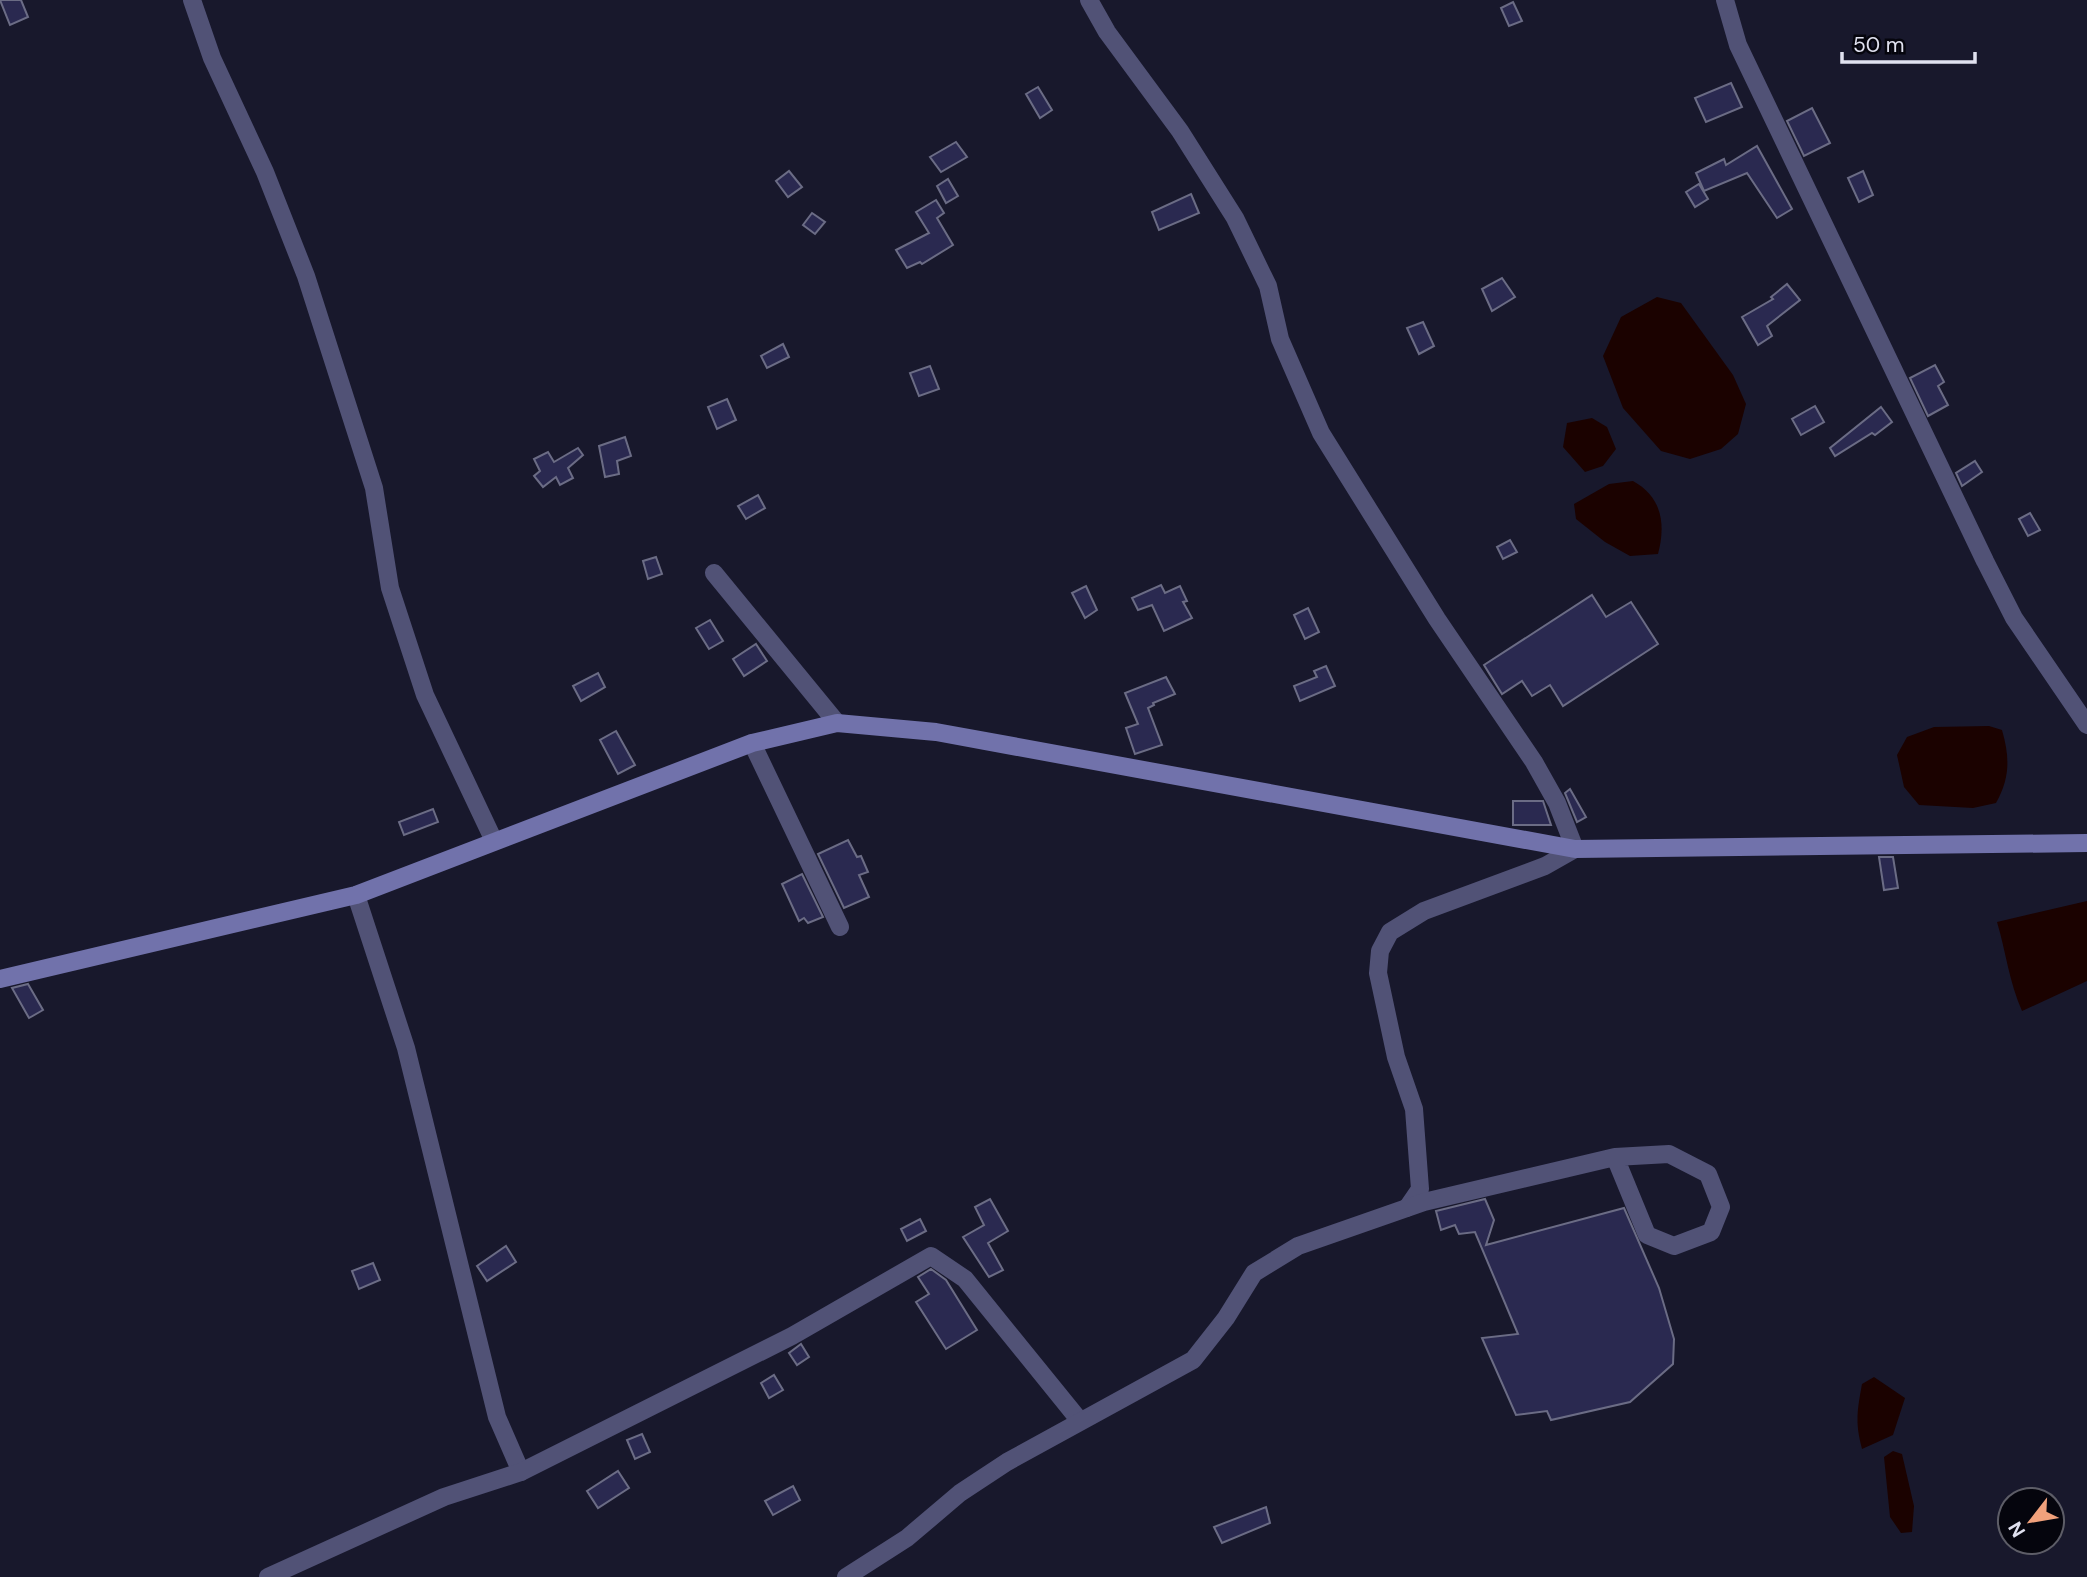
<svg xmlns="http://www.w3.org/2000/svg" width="2087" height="1577" viewBox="0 0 2087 1577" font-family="'DM Sans',sans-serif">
<rect width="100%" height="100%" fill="#18182c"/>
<g fill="#1b0200">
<path d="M1657 297 1681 303 1733 375 1746 404 1738 434 1721 449 1690 459 1661 451 1623 408 1603 356 1621 317Z"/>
<path d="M1592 418 1607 427 1616 449 1603 466 1585 472 1563 447 1567 423Z"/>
<path d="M1633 481C1662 497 1666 524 1658 554L1630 556 1605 542 1576 519 1574 504 1609 484Z"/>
<path d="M1989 726 2002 730C2010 758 2010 778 1996 803L1973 808 1919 805 1904 787 1897 755 1907 737 1934 727Z"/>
<path d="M2087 901V981L2022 1011C2009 982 2006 952 1997 922Z"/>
<path d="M1874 1377 1905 1398 1893 1435 1862 1449C1855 1423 1857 1411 1862 1384Z"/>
<path d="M1893 1451 1902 1454 1914 1506 1912 1532 1901 1533 1890 1517 1884 1457Z"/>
</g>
<g fill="#2a2950" stroke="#6b6c85" stroke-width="2">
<path d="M0 0H21L28 17 10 25Z"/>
<path d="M1513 2 1522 21 1509 26 1501 8Z"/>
<path d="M1731 83 1742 107 1706 122 1695 98Z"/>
<path d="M1038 87 1052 110 1040 118 1026 94Z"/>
<path d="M1812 108 1830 143 1804 156 1787 121Z"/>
<path d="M956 142 967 157 941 172 930 157Z"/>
<path d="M1757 146 1792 209 1777 218 1747 173 1704 191 1696 173 1724 159 1726 165Z"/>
<path d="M789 171 802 187 788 197 776 181Z"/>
<path d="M1863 171 1873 195 1859 202 1848 178Z"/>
<path d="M948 179 958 196 946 203 937 186Z"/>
<path d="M1699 184 1708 199 1695 207 1686 192Z"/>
<path d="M1191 194 1199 213 1159 230 1152 212Z"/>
<path d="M936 200 944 213 937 218 953 245 922 264 920 262 907 268 896 250 929 233 916 212Z"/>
<path d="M812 213 825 222 815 234 803 225Z"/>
<path d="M1502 278 1515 297 1492 311 1482 289Z"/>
<path d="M1787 284 1800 300 1767 326 1772 336 1758 345 1742 317 1773 299 1771 297Z"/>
<path d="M1423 322 1434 346 1419 354 1407 328Z"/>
<path d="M783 344 789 357 767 368 761 356Z"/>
<path d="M1935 365 1944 382 1938 386 1948 405 1928 416 1910 378Z"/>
<path d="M930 366 939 389 919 396 910 373Z"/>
<path d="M727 399 736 420 717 429 708 407Z"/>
<path d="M1815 406 1824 422 1801 435 1792 419Z"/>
<path d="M1881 407 1892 422 1875 435 1872 433 1835 456 1830 448Z"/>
<path d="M625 437 631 456 617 461 619 474 605 477 599 446Z"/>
<path d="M578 448 583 455 568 468 573 478 560 485 556 477 543 487 534 476 540 471 534 459 548 452 554 462Z"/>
<path d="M1975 461 1982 472 1962 486 1956 473Z"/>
<path d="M758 495 765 508 746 519 738 506Z"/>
<path d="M2030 513 2040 530 2028 536 2019 519Z"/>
<path d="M1510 540 1517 552 1503 559 1497 547Z"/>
<path d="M656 557 662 574 648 579 643 561Z"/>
<path d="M1161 585 1165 593 1180 586 1187 601 1183 602 1192 618 1164 631 1152 605 1138 610 1132 598Z"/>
<path d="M1086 586 1097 610 1085 618 1072 593Z"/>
<path d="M1592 595 1606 617 1631 602 1658 644 1563 706 1550 685 1532 696 1522 681 1502 694 1484 665Z"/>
<path d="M1308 608 1319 632 1305 639 1294 615Z"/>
<path d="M710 620 723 641 709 649 696 628Z"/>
<path d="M756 644 767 661 744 676 733 659Z"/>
<path d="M1326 666 1335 686 1300 701 1294 686 1317 677 1314 671Z"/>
<path d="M598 673 605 687 581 701 573 686Z"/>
<path d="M1166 677 1175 694 1153 703 1154 705 1148 708 1162 745 1135 754 1126 728 1138 724 1125 693Z"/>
<path d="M616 731 635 765 618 774 600 740Z"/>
<path d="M1570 789 1586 817 1577 822 1565 793Z"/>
<path d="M1513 801H1543L1551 825H1513Z"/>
<path d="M433 809 438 822 404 835 399 822Z"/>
<path d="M848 840 857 857 861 856 868 872 859 875 869 897 844 908 818 854Z"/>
<path d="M1879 857H1893L1898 888 1884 890Z"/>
<path d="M802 874 823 917 808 923 804 918 799 921 782 884Z"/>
<path d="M28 984 43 1010 29 1018 12 988Z"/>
<path d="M990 1199 1008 1231 988 1243 1003 1270 989 1277 963 1237 984 1225 975 1207Z"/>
<path d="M1485 1199 1494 1220 1486 1245 1624 1208 1659 1288 1674 1339 1673 1364 1630 1402 1551 1420 1547 1411 1516 1415 1482 1338 1518 1334 1475 1232 1459 1234 1455 1225 1441 1230 1436 1211Z"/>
<path d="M920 1219 926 1231 907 1241 901 1229Z"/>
<path d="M506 1246 516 1262 487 1281 477 1266Z"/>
<path d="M373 1263 380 1280 359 1289 352 1271Z"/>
<path d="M931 1269 946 1280 977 1330 946 1349 916 1302 929 1294 918 1277Z"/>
<path d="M801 1344 809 1357 797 1365 789 1353Z"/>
<path d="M774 1375 783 1390 769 1398 761 1383Z"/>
<path d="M642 1434 650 1452 635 1459 627 1440Z"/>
<path d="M618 1471 629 1488 598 1508 587 1491Z"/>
<path d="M793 1486 800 1500 773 1515 765 1501Z"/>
<path d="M1266 1507 1270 1523 1222 1543 1214 1527Z"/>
</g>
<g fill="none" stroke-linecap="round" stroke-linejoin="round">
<g stroke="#515276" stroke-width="18">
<path d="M192 0 212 58 265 172 306 276 374 488 390 588 425 695 494 841"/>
<path d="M1089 0 1107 32 1180 131 1235 218 1268 286 1280 339 1321 433 1437 619 1534 762 1557 803 1575 849 1545 866 1424 911 1390 932 1380 951 1378 973 1396 1057 1414 1109 1420 1189 1407 1208"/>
<path d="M1725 0 1738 45 1985 561 2014 618 2087 725"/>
<path d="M714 573 837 723"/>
<path d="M752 743 840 927"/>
<path d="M356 895 406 1048 497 1417 521 1472"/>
<path d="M268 1577 444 1497 521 1472 792 1336 931 1256 965 1279 1080 1421"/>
<path d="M846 1577 907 1538 960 1493 1007 1462 1193 1360 1226 1318 1254 1273 1298 1246 1424 1202 1615 1157 1669 1154 1708 1174 1721 1207 1711 1232 1674 1246 1647 1235 1615 1157"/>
</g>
<path stroke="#7172ab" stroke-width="18" d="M0 979 356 895 752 743 837 723 936 732 1575 849 2087 843"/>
</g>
<g transform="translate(2031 1521) rotate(239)"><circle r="33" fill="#05050d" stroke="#5d5d67" stroke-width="2"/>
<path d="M0-5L12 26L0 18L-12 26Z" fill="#f1a17c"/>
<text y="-10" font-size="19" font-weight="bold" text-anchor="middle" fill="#e0e1ef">N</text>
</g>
<path d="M1842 52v10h133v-10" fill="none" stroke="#e0e1ef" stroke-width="3.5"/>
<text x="1853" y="52" font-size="21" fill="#e0e1ef" stroke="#05050d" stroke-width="5" paint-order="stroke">50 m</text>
</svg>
